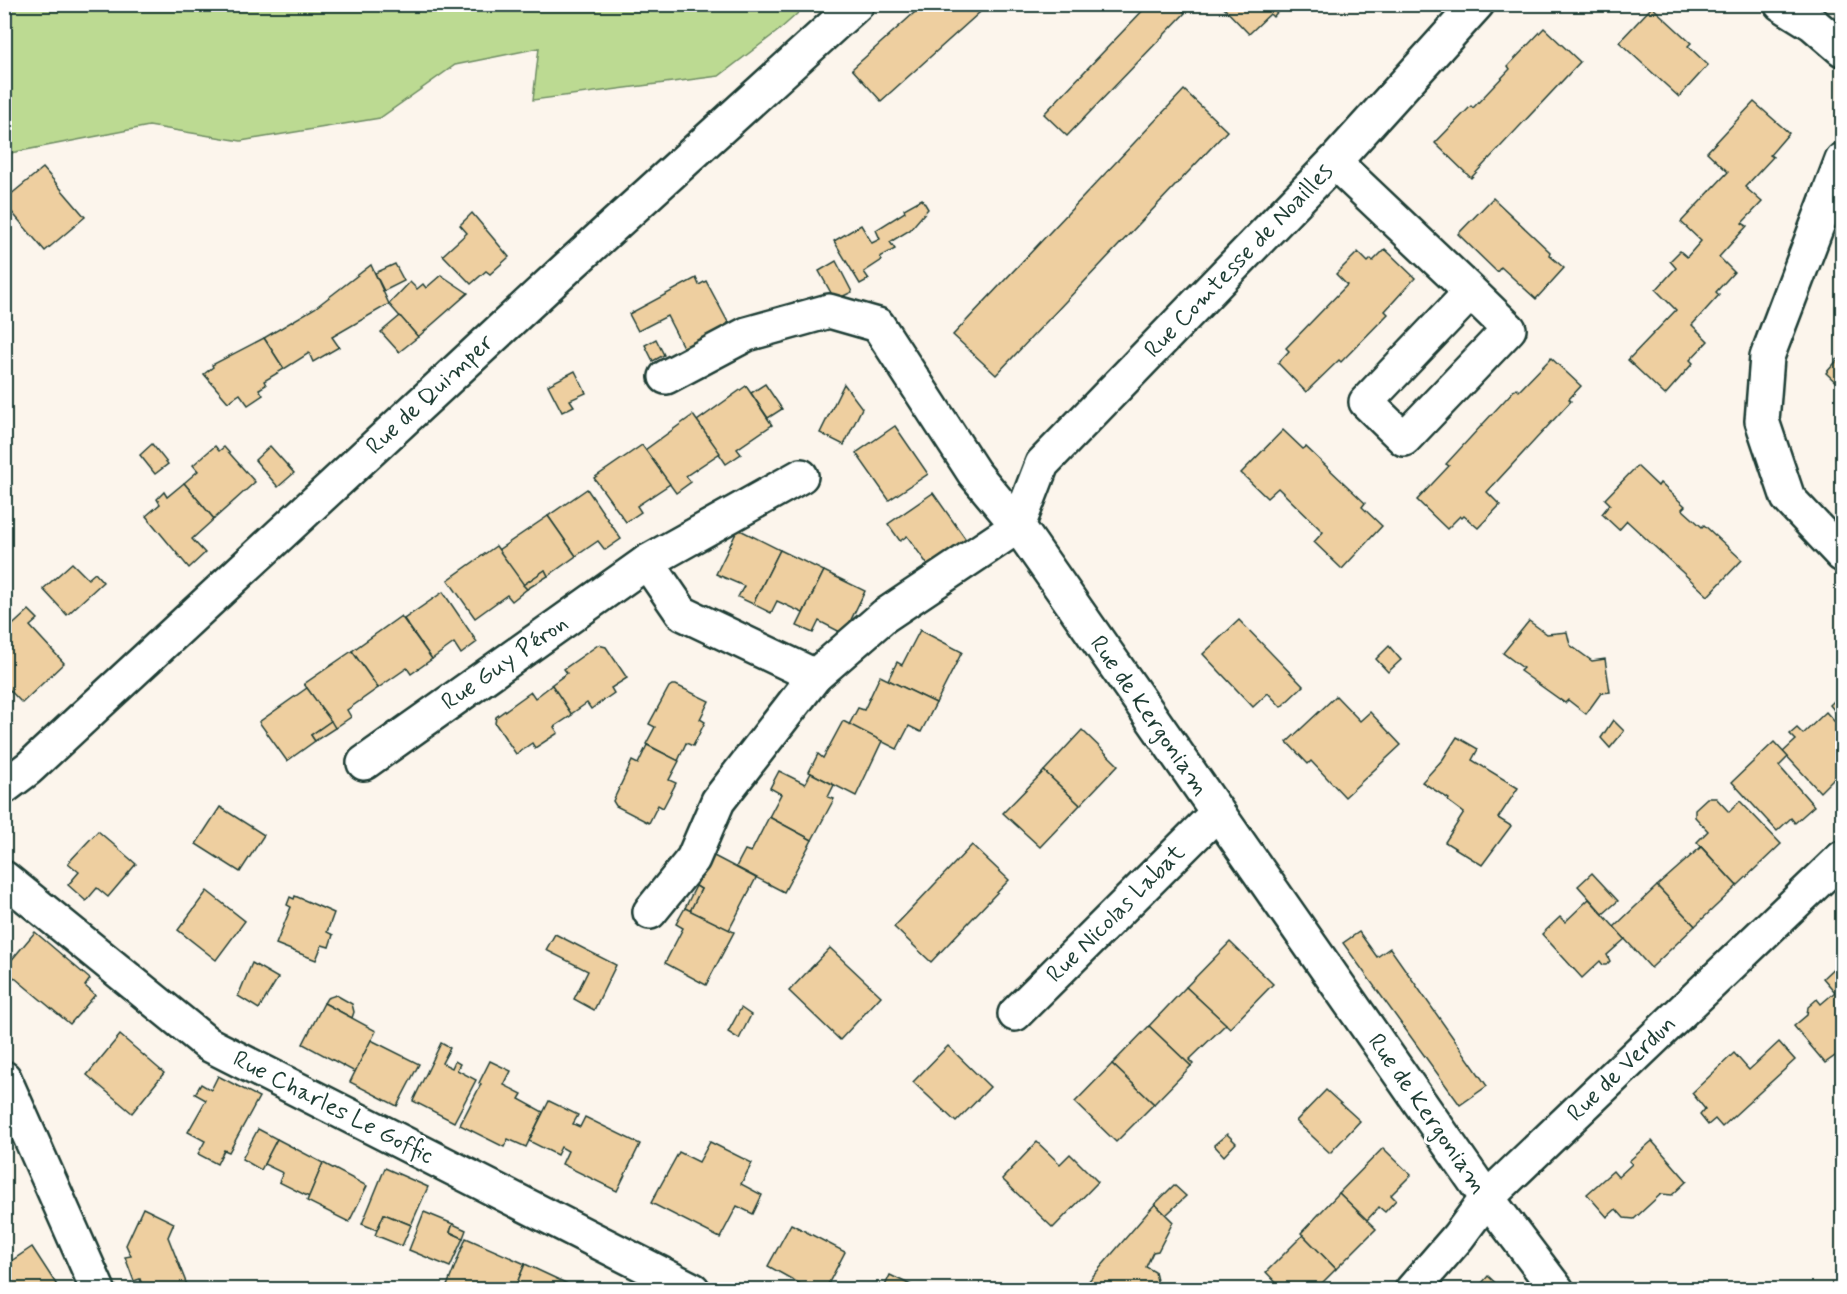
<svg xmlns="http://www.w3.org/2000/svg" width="1847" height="1294" viewBox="0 0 1847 1294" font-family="Mynerve,sans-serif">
<rect width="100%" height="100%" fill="#fcf5ec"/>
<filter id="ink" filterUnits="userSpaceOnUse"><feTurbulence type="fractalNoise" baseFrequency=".0167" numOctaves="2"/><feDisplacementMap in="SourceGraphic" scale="12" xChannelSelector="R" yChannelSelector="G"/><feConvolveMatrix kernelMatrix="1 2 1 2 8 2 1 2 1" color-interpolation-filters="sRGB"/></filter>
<g filter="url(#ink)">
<path fill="#bcda92" stroke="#6e8c63" stroke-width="1.5" d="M5 4H807V5L778 31 719 76 533 100 539 48 455 65 380 118 241 141 149 126 5 154Z"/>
<g fill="#eecfa0" stroke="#1f3d34" stroke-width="1.5">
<path d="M924 4H989L881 101 852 69Z"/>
<path d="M1149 4H1176L1185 13 1067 136 1044 114Z"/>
<path d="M1220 4H1285L1273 17 1270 14 1249 34Z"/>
<path d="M1652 7 1691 43 1688 46 1708 65 1679 97 1619 42Z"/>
<path d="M1544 28 1580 62 1471 178 1435 143 1471 106 1473 108 1510 69 1508 66Z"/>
<path d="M1184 90 1227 131 996 375 953 335Z"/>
<path d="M1754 102 1789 133 1770 155 1773 157 1745 187 1762 202 1742 223 1747 226 1719 257 1734 272 1716 292 1719 295 1692 325 1708 341 1690 360 1693 363 1665 395 1628 360 1676 310 1656 290 1676 268 1670 261 1680 251 1687 257 1701 241 1681 222 1728 172 1707 152Z"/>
<path d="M43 168 85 217 45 251 4 203V200Z"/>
<path d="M1493 198 1550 252 1549 255 1564 268 1536 299 1501 267 1497 272 1458 234Z"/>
<path d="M922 199 928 209 910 230 890 242 895 249 880 257 882 260 864 272 869 279 860 284 834 241 861 225 872 243 880 239 876 230 905 212 904 209Z"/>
<path d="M472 213 509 257 490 274 486 271 471 284 443 255 467 233 460 225Z"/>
<path d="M1385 249 1415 278 1385 311 1388 314 1341 362 1339 360 1306 392 1278 363 1289 351 1286 348 1347 285 1336 274 1358 252 1368 262 1371 259 1373 261Z"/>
<path d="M836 261 852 292 835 300 819 271Z"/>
<path d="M395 264 404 281 384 291 375 273Z"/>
<path d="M371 265 389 304 332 337 339 347 313 362 309 353 284 369 264 338 315 308Z"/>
<path d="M441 275 468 293 418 337 389 304 410 282 417 289 423 284 426 288Z"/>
<path d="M696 278 699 285 706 281 730 326 684 349 667 316 638 331 629 314Z"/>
<path d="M400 316 418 337 399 352 381 332Z"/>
<path d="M264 338 284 369 264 381 266 385 259 389 263 395 248 405 240 394 228 402 204 374 213 367 212 365Z"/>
<path d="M656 339 664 355 653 361 645 345Z"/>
<path d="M1842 355V388L1826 373Z"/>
<path d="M1551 358 1581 386 1569 399 1571 401 1487 492 1500 505 1478 528 1464 516 1462 518 1460 516 1447 529 1417 500 1449 466 1446 464 1516 388 1519 391Z"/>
<path d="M575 371 586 393 570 400 574 406 562 412 548 385Z"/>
<path d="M765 384 782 409 768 418 751 393Z"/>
<path d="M844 384 862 408 844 445 820 433Z"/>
<path d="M746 386 772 425 737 449 741 454 726 464 697 421Z"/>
<path d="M693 415 720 453 686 476 691 482 676 493 645 450Z"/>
<path d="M895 426 928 474 889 500 856 453Z"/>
<path d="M1283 430 1303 449 1306 447 1365 503 1362 507 1382 526 1342 569 1314 542 1323 532 1278 488 1267 498 1241 473Z"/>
<path d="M152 444 168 464 155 474 140 455Z"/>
<path d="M642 445 670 484 637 506 641 512 626 522 594 478Z"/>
<path d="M215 446 219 451 224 447 255 482 214 519 184 483 198 471 193 465Z"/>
<path d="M270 446 294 473 278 487 255 460Z"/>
<path d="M1637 466 1658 486 1660 483 1685 506 1682 509 1702 527 1704 525 1742 560 1708 596 1627 521 1619 530 1602 514 1610 504 1605 499Z"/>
<path d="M184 483 214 519 192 539 205 553 189 568 146 516 160 504 157 499 164 492 167 497Z"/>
<path d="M587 489 621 539 605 550 598 541 576 556 548 516Z"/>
<path d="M933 493 967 541 930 568 907 536 900 541 888 524Z"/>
<path d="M548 516 576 556 548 576 545 570 523 585 498 550Z"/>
<path d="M738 529 780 550 753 604 738 597 744 586 716 574Z"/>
<path d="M496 546 527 589 512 601 507 595 475 618 448 580Z"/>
<path d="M780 550 824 571 803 613 777 601 771 613 753 604Z"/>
<path d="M72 563 88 579 95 573 103 582 67 615 43 589Z"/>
<path d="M545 570 548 576 527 589 523 585Z"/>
<path d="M824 571 865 591 844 634 819 621 813 633 797 626Z"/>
<path d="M443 592 477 642 461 654 454 643 432 659 404 619Z"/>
<path d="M29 610 38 619 30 626 64 663 22 703 4 684V633Z"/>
<path d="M401 616 432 659 411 674 407 668 378 688 352 651Z"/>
<path d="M1239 620 1303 686 1281 707 1268 693 1253 707 1203 654Z"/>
<path d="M1529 621 1547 634 1567 632 1570 645 1592 661 1605 659 1610 692 1601 693 1586 714 1568 700 1565 703 1520 671 1523 668 1503 653Z"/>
<path d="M920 630 962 652 936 703 888 680 897 662 902 665Z"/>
<path d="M598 645 606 647 627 678 611 688 614 693 591 709 587 703 571 714 551 685 567 673 564 669Z"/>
<path d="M1389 646 1401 660 1388 672 1376 659Z"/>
<path d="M352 651 378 688 347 710 351 717 335 728 304 684Z"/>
<path d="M880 676 936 703 921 732 909 726 897 749 849 725 858 708 864 710Z"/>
<path d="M552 685 572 715 554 727 558 733 535 748 532 743 516 754 495 723 496 717 531 692 535 698Z"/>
<path d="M672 685H676L709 701 700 719 705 722 693 746 686 743 678 761 646 744 655 727 649 724 669 687Z"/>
<path d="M307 688 331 721 311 735 315 741 287 761 259 722Z"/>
<path d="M1336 696 1360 721 1370 712 1401 745 1345 797 1311 761 1308 764 1287 742Z"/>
<path d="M1834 701 1838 706 1842 702V720L1830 705Z"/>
<path d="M1826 712 1842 730V770L1820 792 1783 752 1796 740 1790 734 1797 728 1803 734Z"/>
<path d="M1613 720 1624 731 1610 748 1601 738Z"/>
<path d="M331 721 335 728 315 741 311 735Z"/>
<path d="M843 721 882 741 856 796 809 772 818 754 823 758Z"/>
<path d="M1082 730 1118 765 1080 805 1044 771Z"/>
<path d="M1457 737 1478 749 1472 760 1518 788 1498 818 1511 826 1482 865 1445 842 1464 813 1448 801 1449 799 1422 782 1443 759Z"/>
<path d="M1774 742 1788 757 1779 766 1814 806 1795 823 1791 818 1777 831 1732 782Z"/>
<path d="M647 745 679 761 669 780 676 783 663 808 658 805 649 823 616 806 613 801 632 761 638 764Z"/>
<path d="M779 771 805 784 811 773 834 785 828 797 834 799 812 840 769 817 781 794 770 788Z"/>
<path d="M1044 771 1080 805 1040 847 1003 813Z"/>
<path d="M1707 798H1716L1729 812 1740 801 1781 844 1737 886 1697 842 1708 831 1695 817V809Z"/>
<path d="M220 807 264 835 240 872 196 844Z"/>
<path d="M769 817 812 840 784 892 736 867 745 850 751 852Z"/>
<path d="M98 831 136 864 108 897 97 888 86 901 68 885 79 872 68 863Z"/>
<path d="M972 845 1009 880 931 962 894 927Z"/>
<path d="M1701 847 1737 886 1695 926 1657 886Z"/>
<path d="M712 855 756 878 729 930 690 911 701 889 696 886Z"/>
<path d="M1592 873 1618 901 1603 914 1578 886Z"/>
<path d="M696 886 701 889 690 911 685 908Z"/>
<path d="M1657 886 1695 926 1651 968 1614 927Z"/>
<path d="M207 891 245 921 216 960 178 930Z"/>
<path d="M295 896 334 913 327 932 333 935 329 947 322 945 316 960 276 944 291 907 287 905 290 897 294 899Z"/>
<path d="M1589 899 1625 939 1607 955 1610 961 1606 965H1603L1600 961 1582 978 1542 934 1560 917 1565 922Z"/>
<path d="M685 908 734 932 706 985 665 963 683 928 676 924Z"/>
<path d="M35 932 90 979 85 986 95 995 70 1024 4 969Z"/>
<path d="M1359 932 1377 957 1390 948 1487 1086 1460 1105 1343 943Z"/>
<path d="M555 934 616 965 594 1010 574 999 588 971 546 950Z"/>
<path d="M1230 942 1273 984 1230 1028 1186 987Z"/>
<path d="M830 948 881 996 840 1040 789 991Z"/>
<path d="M1840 962 1842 965V1051L1825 1063 1794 1026 1807 1015 1808 1007 1817 999 1821 1004 1835 992 1823 978Z"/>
<path d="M252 963 278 978 259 1009 238 996Z"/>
<path d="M1186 987 1226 1024 1189 1060 1193 1064 1191 1066 1149 1026Z"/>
<path d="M336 995 352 1004 354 1012 352 1018 324 1003 327 998Z"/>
<path d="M324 1003 376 1031 355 1072 303 1044Z"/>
<path d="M741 1008 751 1015 739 1039 728 1032Z"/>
<path d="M1149 1026 1191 1066 1154 1104 1112 1064Z"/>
<path d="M120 1035 164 1073 132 1113 87 1075Z"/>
<path d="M371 1040 419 1064 397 1106 350 1082Z"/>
<path d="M1779 1042 1795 1060 1722 1127 1715 1119 1708 1125 1700 1115 1705 1109 1692 1093 1734 1053 1749 1070Z"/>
<path d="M441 1043 450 1048 442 1063 452 1068 455 1061 460 1064 457 1070 476 1080 454 1122 413 1101Z"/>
<path d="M948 1046 990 1087 956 1122 913 1082Z"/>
<path d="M490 1061 511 1071 504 1085 522 1094 519 1099 543 1112 526 1147 508 1139 504 1147 460 1125 481 1084 479 1083Z"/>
<path d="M1112 1064 1154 1104 1116 1142 1075 1102Z"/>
<path d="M218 1076 259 1097 229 1152 224 1150 217 1164 198 1154 205 1141 188 1132 206 1100 195 1094 201 1084 211 1090Z"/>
<path d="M1326 1090 1360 1121 1330 1153 1296 1121Z"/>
<path d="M549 1101 578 1115 573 1124 580 1127 585 1117 640 1144 617 1191 562 1164 568 1151 561 1147 557 1155 529 1141Z"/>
<path d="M258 1129 277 1139 261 1170 242 1159Z"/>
<path d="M1227 1134 1236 1143 1224 1156 1214 1145Z"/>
<path d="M277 1139 323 1163 309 1197 279 1182 283 1173 264 1164Z"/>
<path d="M1652 1141 1687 1181 1672 1195 1661 1194 1634 1219 1624 1218 1616 1209 1607 1217 1587 1194 1613 1171 1618 1177 1632 1164 1629 1161Z"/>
<path d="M710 1142 752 1163 741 1184 762 1195 753 1214 737 1206 720 1238 651 1203 679 1152 699 1162Z"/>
<path d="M1037 1142 1060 1164 1070 1154 1098 1182 1053 1228 1002 1179Z"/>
<path d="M1383 1148 1411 1175 1391 1195 1396 1200 1385 1212 1379 1207 1367 1220 1339 1193Z"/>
<path d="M323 1163 367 1186 349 1222 307 1201Z"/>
<path d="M385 1168 428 1187 411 1225 384 1214 377 1230 362 1224Z"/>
<path d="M1174 1185 1186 1196 1166 1215 1155 1204Z"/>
<path d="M1339 1193 1376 1229 1336 1269 1301 1233Z"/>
<path d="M1155 1204 1173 1222 1158 1251 1153 1252 1146 1267 1155 1272 1158 1285 1156 1290H1081Z"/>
<path d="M143 1208 174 1223 168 1237 189 1290H144L140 1279 134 1281 125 1257 131 1256 126 1245Z"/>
<path d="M424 1212 453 1224 450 1232 463 1238 450 1267 409 1250Z"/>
<path d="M384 1214 411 1225 402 1246 375 1235Z"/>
<path d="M453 1224 466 1230 463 1238 450 1232Z"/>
<path d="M791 1224 845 1252 825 1290H811L768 1266Z"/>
<path d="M1303 1235 1336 1269 1315 1290H1283L1266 1272Z"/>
<path d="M466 1238 525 1264 514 1290H454L447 1286Z"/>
<path d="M32 1247 60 1290H4V1266Z"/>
<path d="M525 1264 570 1285 569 1290H514Z"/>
<path d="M890 1275 919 1289 921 1286 927 1290H883Z"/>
<path d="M1488 1276 1503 1290H1476Z"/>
</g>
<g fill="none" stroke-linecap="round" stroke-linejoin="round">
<defs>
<g id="street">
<path d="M1781 4 1813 24 1842 49"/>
<path d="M1842 160 1767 357 1762 421 1788 498 1842 555"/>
<path d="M1334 162 1471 292 1366 402 1404 439 1509 329 1471 292"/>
<path d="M666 377 747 334 829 311 878 325 974 473 1018 526 1476 1183 1557 1290"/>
<path d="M647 562 682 613 815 676 884 616 1018 526 1042 464 1334 162 1477 4"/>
<path d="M364 763 647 562 801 476"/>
<path d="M4 878 208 1044 693 1290"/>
<path d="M650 912 693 859 718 801 815 676"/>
<path d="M1015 1014 1216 814"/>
<path d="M4 1078 98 1290"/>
</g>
<g id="secondary">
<path d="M4 787 29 768 567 268 857 4"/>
<path d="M1412 1290 1458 1237 1487 1198 1842 858"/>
</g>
</defs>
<use href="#street" stroke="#1f3d34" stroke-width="38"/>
<use href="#secondary" stroke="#1f3d34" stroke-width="38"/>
<use href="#street" stroke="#fff" stroke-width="33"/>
<use href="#secondary" stroke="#fff" stroke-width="33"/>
</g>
</g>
<g text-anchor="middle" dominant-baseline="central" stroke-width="6" stroke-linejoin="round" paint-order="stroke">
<g font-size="24" fill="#1f3d34" stroke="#fff">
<text transform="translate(1239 261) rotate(-46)">Rue Comtesse de Noailles</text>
<text transform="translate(430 395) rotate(-43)">Rue de Quimper</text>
<text transform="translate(505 663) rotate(-35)">Rue Guy Péron</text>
<text transform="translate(1149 716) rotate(55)">Rue de Kergoniam</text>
<text transform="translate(1116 914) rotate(-45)">Rue Nicolas Labat</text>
<text transform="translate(1622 1069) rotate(-44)">Rue de Verdun</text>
<text transform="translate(333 1108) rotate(27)">Rue Charles Le Goffic</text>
<text transform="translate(1427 1114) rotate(55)">Rue de Kergoniam</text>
</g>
</g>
<rect width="1847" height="1294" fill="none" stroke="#fff" stroke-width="24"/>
<rect x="12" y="12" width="1823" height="1270" fill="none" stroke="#1f3d34" stroke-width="2" filter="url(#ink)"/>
</svg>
